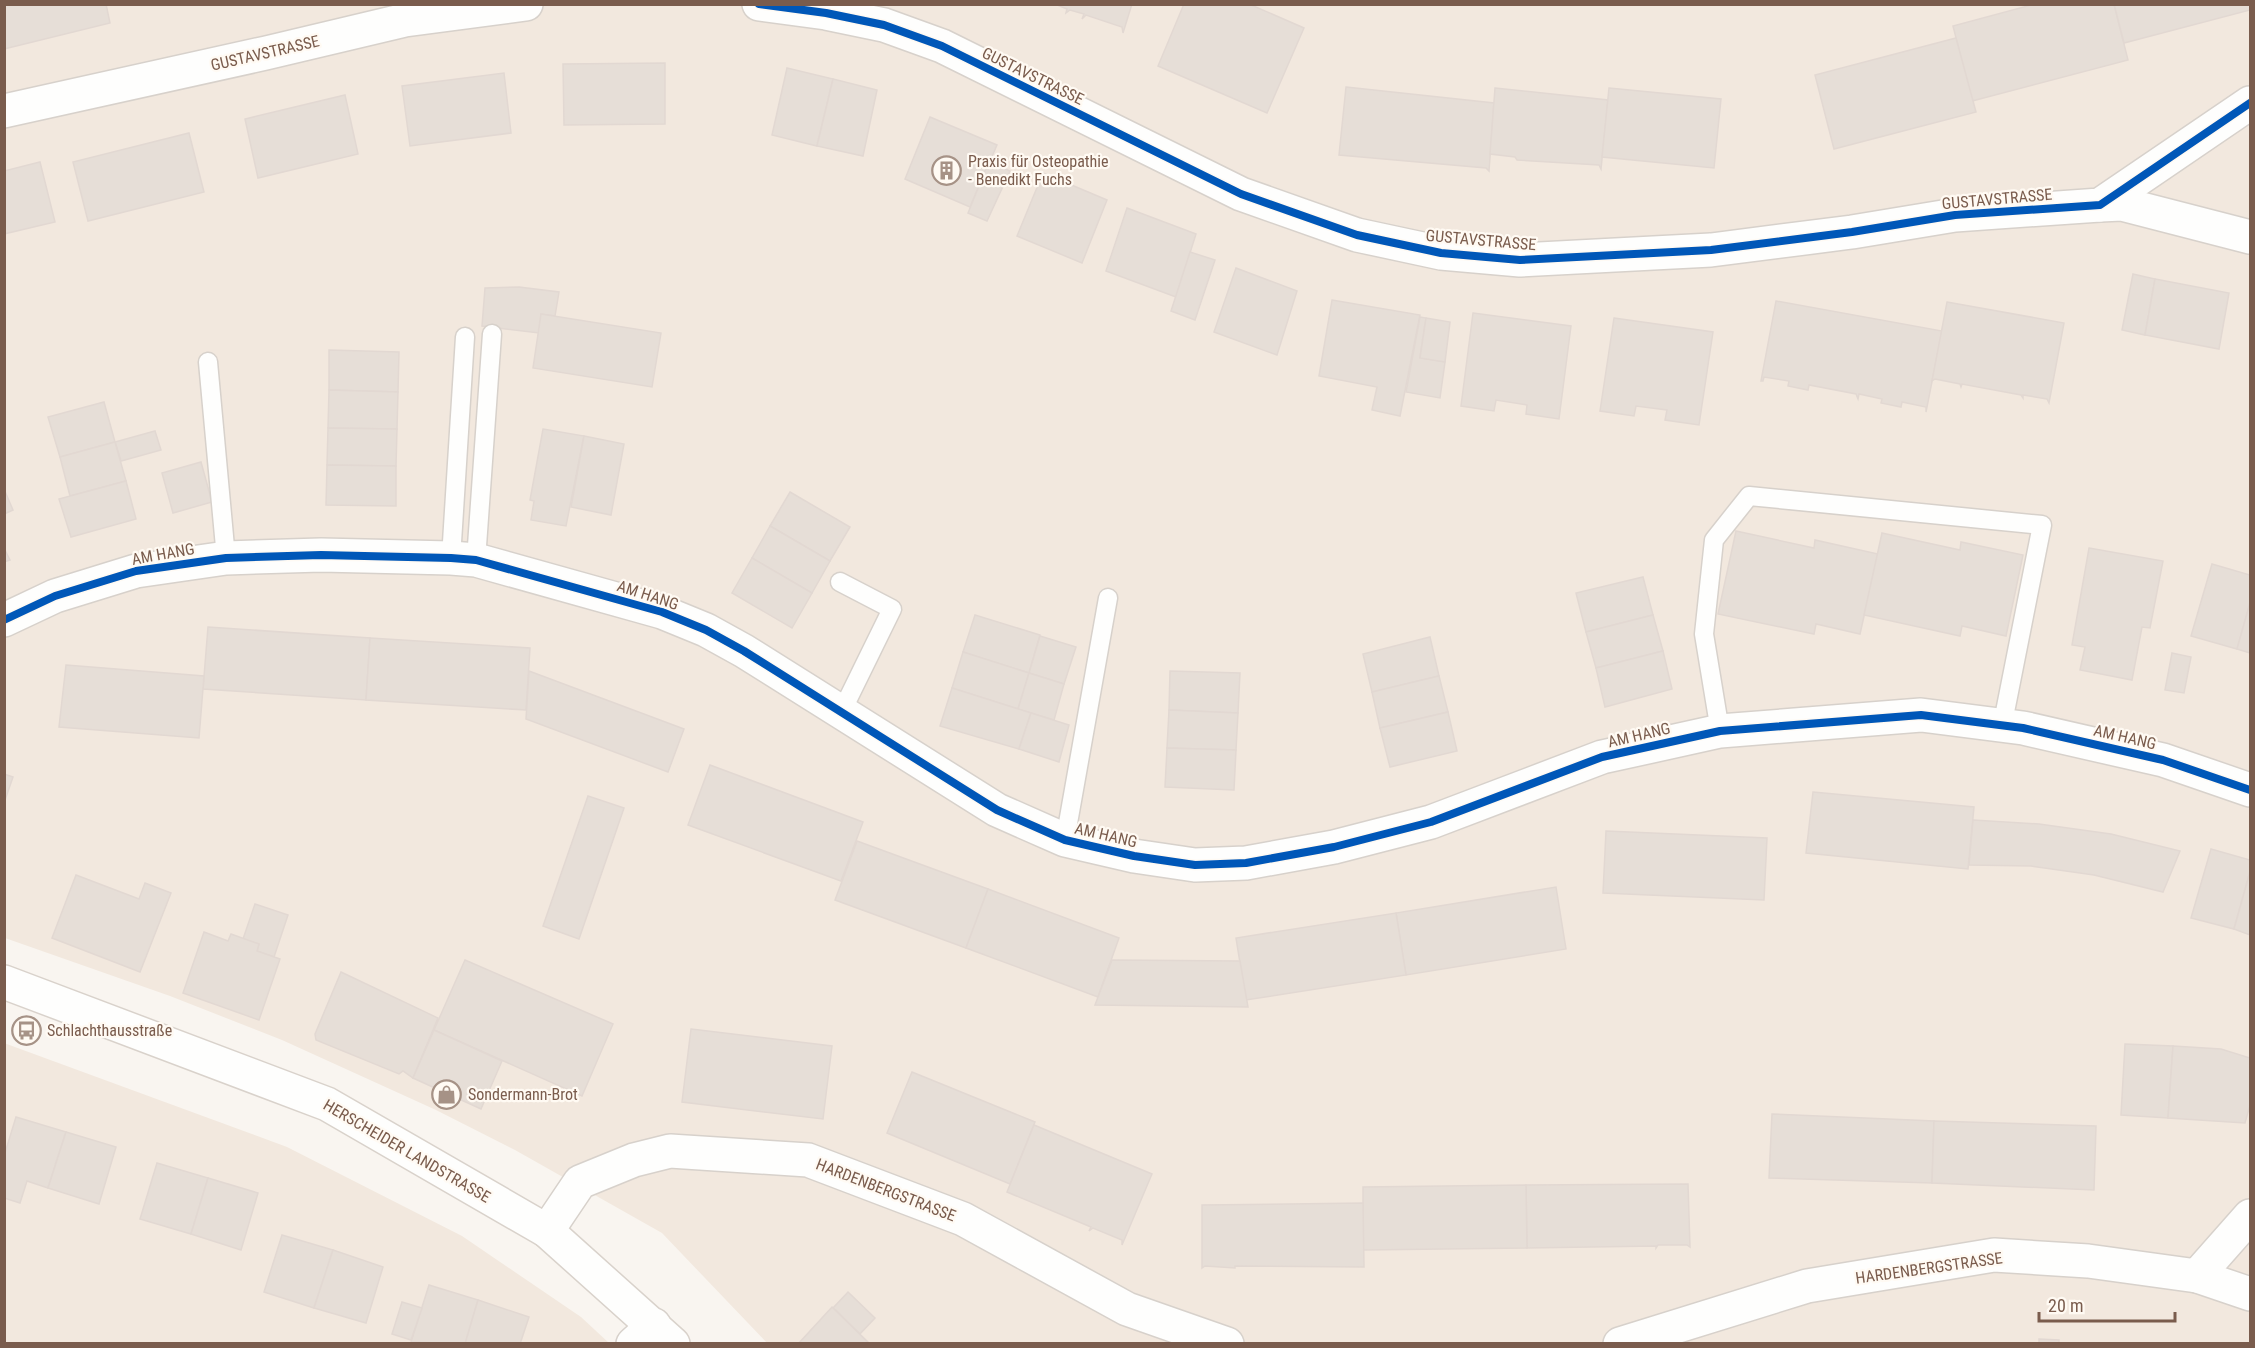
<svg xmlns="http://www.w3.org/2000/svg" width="2255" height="1348" viewBox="0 0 2255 1348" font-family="'Roboto Condensed',sans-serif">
<rect width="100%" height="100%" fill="#f9f5f0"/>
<g fill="#f2e8de">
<path d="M5 5H2250V1343H767L662 1233 515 1150 436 1110 282 1040 170 996 5 938Z"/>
<path d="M4 1043 287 1147 462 1236 581 1317 609 1343H5Z"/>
</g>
<g fill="#e6ded7" stroke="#e2d8d2" stroke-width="1.5">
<path d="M4 4H106L110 23 4 49Z"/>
<path d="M1055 4H1132L1123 33 1122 27 1086 15 1082 19 1084 14 1070 10 1066 13 1067 9Z"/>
<path d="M1184 4H1249L1304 28 1267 113 1158 66Z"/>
<path d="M2035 4H2114L2128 60 1972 101 1953 26Z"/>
<path d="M2114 4H2250V10L2124 43Z"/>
<path d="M1956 38 1976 112 1834 149 1815 75Z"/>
<path d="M665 63V124L564 125 563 64Z"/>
<path d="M787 68 833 79 817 146 772 135Z"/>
<path d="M504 73 511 133 410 146 402 86Z"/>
<path d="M833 79 877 90 863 156 817 146Z"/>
<path d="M1346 87 1494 103 1489 171 1486 168 1339 155Z"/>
<path d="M1495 88 1608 100 1601 169 1599 165 1517 160 1515 157 1490 154Z"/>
<path d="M1609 88 1721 99 1714 168 1602 157Z"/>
<path d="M345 95 358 154 258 178 245 119Z"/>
<path d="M930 117 997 145 970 207 905 179Z"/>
<path d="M189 133 204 192 88 221 73 162Z"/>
<path d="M989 161 1010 171 987 221 968 213Z"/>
<path d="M40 162 55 222 4 234V171Z"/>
<path d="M1043 173 1107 200 1082 263 1017 236Z"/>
<path d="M1127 208 1196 234 1176 297 1106 271Z"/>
<path d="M1190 252 1215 260 1195 320 1171 311Z"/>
<path d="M1236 268 1297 291 1277 355 1214 332Z"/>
<path d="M2133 274 2155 279 2145 335 2122 330Z"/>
<path d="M2155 279 2229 293 2219 349 2145 335Z"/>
<path d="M519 287 559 292 555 316 541 314 539 333 482 326 485 288Z"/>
<path d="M1332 300 1420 315 1400 416 1372 410 1377 387 1319 376Z"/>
<path d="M1776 301 1942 331 1926 412V407L1902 402 1901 407 1881 403 1882 399 1859 394 1858 399 1856 394 1809 385 1808 390 1788 386 1789 381 1764 377 1763 381H1761Z"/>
<path d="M1947 302 2064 323 2049 403 2047 399 2023 395V398L2021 395 1962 384 1961 387 1960 384 1935 379 1932 381Z"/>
<path d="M1473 313 1571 326 1559 419 1526 414 1527 405 1496 400 1494 411 1461 406Z"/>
<path d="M541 314 661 333 652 387 533 368Z"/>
<path d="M1420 317 1426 318 1420 358 1445 362 1440 398 1406 392Z"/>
<path d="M1426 318 1450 322 1445 362 1420 358Z"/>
<path d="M1614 318 1713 332 1699 425 1665 420 1667 410 1636 406 1634 416 1600 411Z"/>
<path d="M329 350 399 352 398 392 329 390Z"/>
<path d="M329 390 398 392 397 429 328 428Z"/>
<path d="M104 402 115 442 60 457 48 417Z"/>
<path d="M328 428 397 429 396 466 327 465Z"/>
<path d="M543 429 584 436 566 526 531 520 534 501 530 500Z"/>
<path d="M155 431 161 450 121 461 115 442Z"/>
<path d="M584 436 624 444 611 515 571 507Z"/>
<path d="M115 442 126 481 70 496 60 457Z"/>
<path d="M201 462 212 502 173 513 162 473Z"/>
<path d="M327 465 396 466V506L326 505Z"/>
<path d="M126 481 136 519 71 537 59 499Z"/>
<path d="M4 489 13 510 4 514Z"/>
<path d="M790 492 850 527 830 561 770 526Z"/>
<path d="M770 526 830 561 812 593 752 558Z"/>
<path d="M1736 531 1814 548 1815 540 1878 554 1860 634 1816 624 1814 634 1718 614Z"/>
<path d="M1882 533 1960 550 1961 542 2023 555 2006 636 1962 626 1960 636 1864 615Z"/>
<path d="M4 548 10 560 4 562Z"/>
<path d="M2089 548 2163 561 2150 628 2142 627 2132 680 2080 670 2085 647 2072 645Z"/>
<path d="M752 558 812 593 792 628 732 593Z"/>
<path d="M2212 564 2250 575V603L2237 649 2191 636Z"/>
<path d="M1643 577 1653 615 1586 632 1576 593Z"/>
<path d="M2250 603V653L2237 649Z"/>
<path d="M975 615 1040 635 1029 673 963 652Z"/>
<path d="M1653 615 1663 651 1596 668 1586 632Z"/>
<path d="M208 627 370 638 366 700 203 689Z"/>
<path d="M1040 636 1076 647 1064 684 1029 673Z"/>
<path d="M1430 637 1439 676 1372 692 1363 654Z"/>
<path d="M370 638 530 648 526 710 366 700Z"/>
<path d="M1663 651 1672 689 1605 707 1596 668Z"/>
<path d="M963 652 1029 673 1018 709 952 688Z"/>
<path d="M2172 653 2191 657 2184 693 2165 690Z"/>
<path d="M66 665 204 676 199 738 59 727Z"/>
<path d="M529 671 684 729 668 772 526 719Z"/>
<path d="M1170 671 1240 673 1238 713 1169 710Z"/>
<path d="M1029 673 1064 684 1054 720 1018 709Z"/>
<path d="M1439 676 1448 712 1380 728 1372 692Z"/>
<path d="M952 688 1031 713 1019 749 940 726Z"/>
<path d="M1169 710 1238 713 1236 750 1167 748Z"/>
<path d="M1448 712 1457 751 1390 767 1380 728Z"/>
<path d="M1031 713 1069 725 1059 762 1019 749Z"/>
<path d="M1167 748 1236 750 1234 790 1165 787Z"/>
<path d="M710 765 863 822 841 881 688 825Z"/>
<path d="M4 774 13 777 4 803Z"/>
<path d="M1813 792 1974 807 1968 869 1806 853Z"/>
<path d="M588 796 624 808 579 939 543 926Z"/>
<path d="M1973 820 2039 824 2111 834 2180 851 2163 892 2094 875 2031 866 1969 865Z"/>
<path d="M1606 831 1767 838 1764 900 1603 893Z"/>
<path d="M857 841 988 889 966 948 835 900Z"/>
<path d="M2211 849 2250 860V872L2234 929 2191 918Z"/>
<path d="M2250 872V935L2234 929Z"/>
<path d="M76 875 139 899 145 883 171 893 140 972 52 938Z"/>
<path d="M1556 887 1566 949 1406 975 1396 913Z"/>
<path d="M988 889 1119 938 1098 997 966 948Z"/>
<path d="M255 904 288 915 274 957 257 951 259 944 243 939Z"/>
<path d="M1396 913 1406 975 1246 1000 1236 938Z"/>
<path d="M204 932 228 941 231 934 259 944 257 951 280 959 259 1020 183 993Z"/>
<path d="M465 960 613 1024 582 1096 434 1030Z"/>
<path d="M1112 960 1240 961 1248 1007 1095 1005Z"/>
<path d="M341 972 438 1018 413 1078 403 1071 399 1074 316 1040 315 1034Z"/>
<path d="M691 1029 832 1046 823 1119 682 1102Z"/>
<path d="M434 1030 502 1061 481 1109 413 1078Z"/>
<path d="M2125 1044 2173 1046 2168 1118 2121 1115Z"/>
<path d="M2173 1046 2221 1049 2250 1058V1105L2245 1123 2168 1118Z"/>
<path d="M912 1072 1035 1122 1010 1184 887 1133Z"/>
<path d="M1772 1114 1934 1121 1932 1183 1769 1178Z"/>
<path d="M16 1117 66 1132 48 1188 27 1181 20 1203 4 1198V1156Z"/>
<path d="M1934 1121 2096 1126 2094 1190 1932 1183Z"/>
<path d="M1034 1125 1152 1174 1122 1245V1240L1093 1228 1089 1231 1091 1227 1007 1192Z"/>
<path d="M66 1132 116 1147 99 1204 48 1188Z"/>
<path d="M157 1163 208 1178 191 1234 140 1219Z"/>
<path d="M208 1178 258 1193 241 1250 191 1234Z"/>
<path d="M1688 1184 1690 1247 1687 1245H1658L1656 1248V1246L1527 1248 1526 1185Z"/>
<path d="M1526 1185 1527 1248 1363 1250V1187Z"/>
<path d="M1363 1203 1364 1267 1235 1266V1268L1205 1266 1202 1268V1205Z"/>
<path d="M282 1235 333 1250 314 1308 264 1292Z"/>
<path d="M333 1250 383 1267 366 1323 314 1308Z"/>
<path d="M429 1285 478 1300 465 1344 411 1342Z"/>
<path d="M848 1292 875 1318 860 1334 833 1308Z"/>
<path d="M478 1300 529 1317 520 1344H465Z"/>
<path d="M402 1302 422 1308 411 1340 392 1334Z"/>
<path d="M832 1307 833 1308 870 1344H798Z"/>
<path d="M2039 1339 2059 1340V1344H2039Z"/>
</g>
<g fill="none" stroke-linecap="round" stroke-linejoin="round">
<defs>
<g id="service">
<path d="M208 362 226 558"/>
<path d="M451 558 465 337"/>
<path d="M476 560 492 334"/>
<path d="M840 582 892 609 841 713"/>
<path d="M1720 731 1704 634 1714 540 1749 496 2042 525 2002 727"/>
<path d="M1065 840 1108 598"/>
</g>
<g id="minor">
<path d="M759 4 826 13 884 25 942 46 1241 194 1357 235 1441 253 1520 260 1711 250 1852 232 1955 215 2100 205 2250 103"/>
<path d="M4 111 266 53 405 20 526 4"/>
<path d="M2100 205 2122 204 2250 237"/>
<path d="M4 620 55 596 136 571 226 558 321 555 451 558 476 560 662 612 706 630 744 651 997 810 1065 840 1134 856 1195 865 1246 863 1334 847 1431 822 1602 757 1720 731 1921 715 2023 728 2163 760 2250 790"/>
<path d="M547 1231 580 1182 634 1160 670 1151 808 1160 963 1219 1127 1309 1227 1344"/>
<path d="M2197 1276 2250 1294"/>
<path d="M633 1344 654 1325"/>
<path d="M1620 1344 1807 1286 1994 1255 2088 1261 2197 1276 2250 1216"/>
</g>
<path id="secondary" d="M4 982 327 1104 547 1231 673 1344"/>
</defs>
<use href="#service" stroke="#d7d1cb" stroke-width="21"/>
<use href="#minor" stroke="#d7d1cb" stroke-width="36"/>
<use href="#secondary" stroke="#d9d2cb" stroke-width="36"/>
<use href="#service" stroke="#fefefd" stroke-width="18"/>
<use href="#minor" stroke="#fefefd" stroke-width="33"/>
<use href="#secondary" stroke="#fefefd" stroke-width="33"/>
<defs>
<g id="cycleway">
<path d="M759 4 826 13 884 25 942 46 1241 194 1357 235 1441 253 1520 260 1711 250 1852 232 1955 215 2100 205 2250 103"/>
<path d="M4 620 55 596 136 571 226 558 321 555 451 558 476 560 662 612 706 630 744 651 997 810 1065 840 1134 856 1195 865 1246 863 1334 847 1431 822 1602 757 1720 731 1921 715 2023 728 2163 760 2250 790"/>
</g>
</defs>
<use href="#cycleway" stroke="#fffaf3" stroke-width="11"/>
<use href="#cycleway" stroke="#0057b8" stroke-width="8"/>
</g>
<defs>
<symbol id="building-ring" viewBox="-11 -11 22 22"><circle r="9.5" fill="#fffaf3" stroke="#a69286" stroke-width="1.5"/><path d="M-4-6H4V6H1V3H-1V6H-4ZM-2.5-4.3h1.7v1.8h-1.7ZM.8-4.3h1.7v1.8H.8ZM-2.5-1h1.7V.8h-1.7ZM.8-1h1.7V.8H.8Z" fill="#a69286"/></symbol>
<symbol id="bus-ring" viewBox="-11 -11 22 22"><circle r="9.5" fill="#fffaf3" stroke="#a69286" stroke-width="1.5"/><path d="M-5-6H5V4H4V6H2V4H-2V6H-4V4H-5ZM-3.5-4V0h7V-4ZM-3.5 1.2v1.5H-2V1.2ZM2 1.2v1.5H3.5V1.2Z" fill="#a69286"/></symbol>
<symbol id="shop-ring" viewBox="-11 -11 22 22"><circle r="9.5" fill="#fffaf3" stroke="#a69286" stroke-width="1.5"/><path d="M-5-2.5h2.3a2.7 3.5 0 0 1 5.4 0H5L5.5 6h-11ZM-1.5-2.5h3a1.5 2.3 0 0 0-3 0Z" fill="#a69286"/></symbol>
</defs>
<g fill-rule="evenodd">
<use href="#building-ring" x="930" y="154" width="33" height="33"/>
<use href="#bus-ring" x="10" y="1014" width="33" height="33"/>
<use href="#shop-ring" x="430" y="1078" width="33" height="33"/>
</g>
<g text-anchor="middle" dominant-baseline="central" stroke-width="4.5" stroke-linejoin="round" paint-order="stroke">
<g font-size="16" fill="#7a5c4d" stroke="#fffaf3">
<text transform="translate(265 53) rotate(-13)">GUSTAVSTRASSE</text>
<text transform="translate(1033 76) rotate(26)">GUSTAVSTRASSE</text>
<text transform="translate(1997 199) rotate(-5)">GUSTAVSTRASSE</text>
<text transform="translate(1481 240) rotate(5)">GUSTAVSTRASSE</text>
<text transform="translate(163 554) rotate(-10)">AM HANG</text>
<text transform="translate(648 595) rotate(18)">AM HANG</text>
<text transform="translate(1639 735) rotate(-13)">AM HANG</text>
<text transform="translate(2125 737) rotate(13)">AM HANG</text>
<text transform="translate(1106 835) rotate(13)">AM HANG</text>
<text transform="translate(407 1151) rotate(30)">HERSCHEIDER LANDSTRASSE</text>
<text transform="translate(886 1190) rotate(21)">HARDENBERGSTRASSE</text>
<text transform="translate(1929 1268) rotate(-8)">HARDENBERGSTRASSE</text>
</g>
<g font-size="16" fill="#7a5c4d" stroke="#fffaf3" text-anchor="start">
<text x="968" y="161">Praxis für Osteopathie<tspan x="968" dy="18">- Benedikt Fuchs</tspan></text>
<text x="47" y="1030">Schlachthausstraße</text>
<text x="468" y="1094">Sondermann-Brot</text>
</g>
</g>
<rect width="2255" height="1348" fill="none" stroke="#7a5c4d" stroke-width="12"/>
<path d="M2039 1312v9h136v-9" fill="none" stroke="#7a5c4d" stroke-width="3"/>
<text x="2048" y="1312" font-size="18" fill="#7a5c4d" stroke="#fffaf3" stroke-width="4.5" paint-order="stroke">20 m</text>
</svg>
